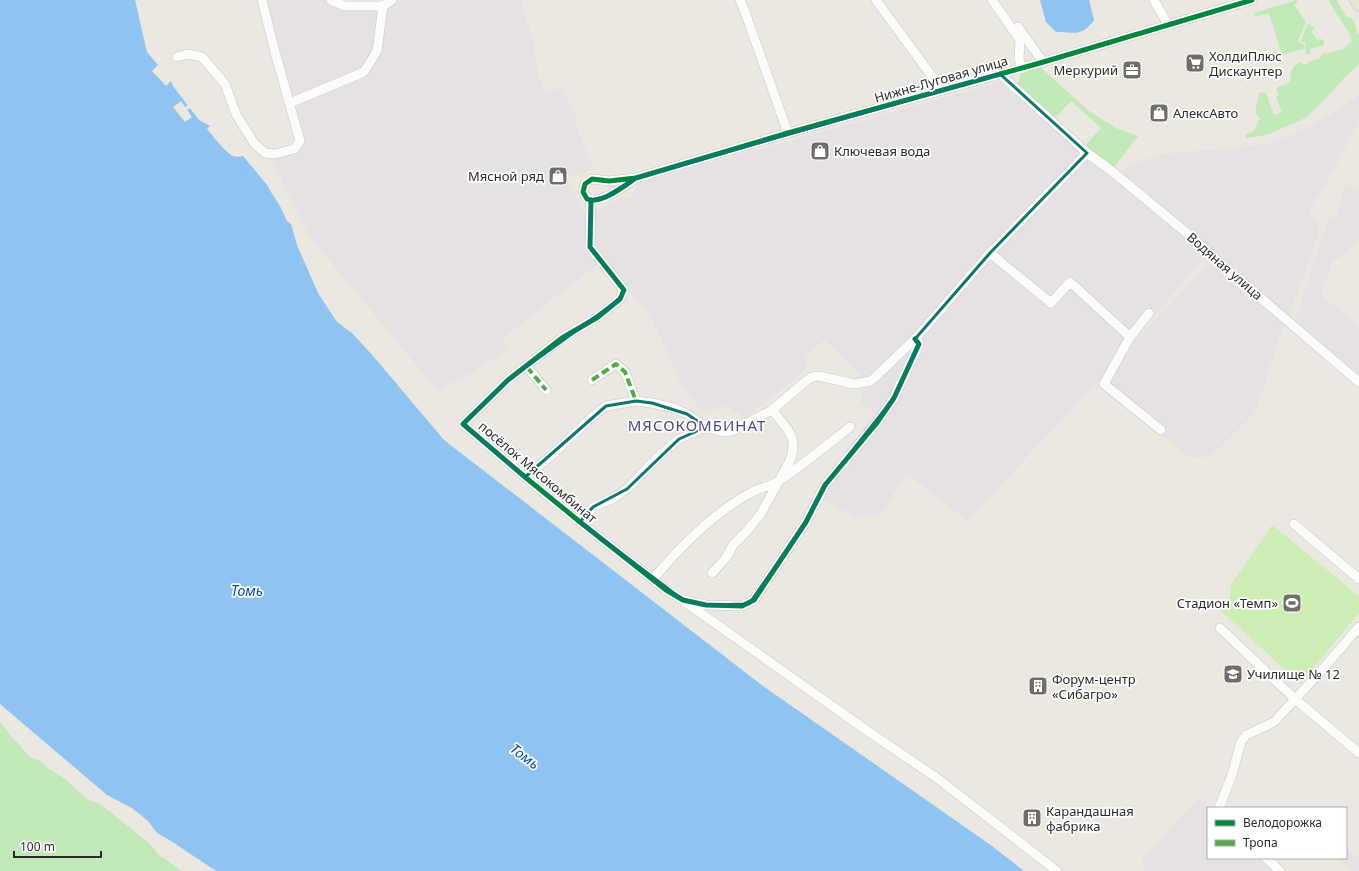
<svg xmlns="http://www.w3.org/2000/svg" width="1359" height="871" viewBox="0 0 1359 871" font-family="'Noto Sans',sans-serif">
<rect width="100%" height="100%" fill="#eae8e0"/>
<g fill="#e6e2e3">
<path d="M264 0H326L344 8 396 0H521L534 44 538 76 546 93 562 87 578 120 574 122 594 169 566 178 587 216V248L599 263 503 338 508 349 474 371 437 390 309 236 271 159 296 151 303 141Z"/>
<path d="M1000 82 1085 156 1207 254 1101 378 1208 263 1284 324 1255 413 1218 450 1203 458 1190 457 1157 432 1099 380 967 521 906 473 881 515 855 517 813 493 875 414 861 403 862 376 824 340 806 356 805 370 746 418 726 406 703 414 680 382 650 314 626 288 593 246 594 209 632 197 638 183Z"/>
<path d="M1359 95V120L1337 164 1308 212 1318 221V235L1289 316 1120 172 1130 166 1144 160 1163 154 1182 152 1237 148 1266 144 1294 134 1325 118Z"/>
<path d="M1345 185 1359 189V241L1332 263 1321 295 1359 326V376L1295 321 1329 218 1337 220Z"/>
<path d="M1198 798 1208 808V858H1263L1277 871H1144L1142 860Z"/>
<path d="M1346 848 1359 858V871H1352L1337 858H1346Z"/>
</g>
<g fill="#c1e9b7">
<path d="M1297 0 1298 1 1294 5 1306 22 1298 41 1299 43 1305 45 1303 49 1282 55 1269 13 1255 17 1254 13Z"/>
<path d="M1328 0H1336L1347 18 1350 17C1355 21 1356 28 1357 34H1359V64L1344 78 1327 97 1307 117 1267 135 1247 138 1245 137 1246 134C1258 131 1254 127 1260 119L1255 113 1259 93 1263 92 1266 93 1274 115 1282 112 1276 98 1279 94 1276 88 1290 82C1291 70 1290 69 1300 62L1304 65 1313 60 1319 59 1322 54C1336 50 1343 53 1352 40 1350 32 1333 9 1328 0Z"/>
<path d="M1309 24 1315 28 1312 32 1317 40 1322 39 1324 42V45L1310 49 1311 53 1307 55 1305 48 1306 43 1301 41 1307 25Z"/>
<path d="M1039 66 1089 111 1116 128 1138 136 1114 167 1085 146 1101 128 1071 101 1054 119 1017 85 1021 73Z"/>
<path d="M0 721 10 735 30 757 40 761 48 768 65 779 88 800 100 804 148 842 159 855 182 871H0Z"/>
</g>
<path fill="#ccedb4" d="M1272 525 1359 596V613L1300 684 1219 609 1230 598 1231 585Z"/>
<g fill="#8fc3f1">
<path d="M0 0H135L147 52 158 65 152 71 166 86 171 81 173 86 199 120 210 126 207 129C212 135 227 154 233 156 236 157 240 157 243 156L267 185 271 192 280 206 287 221 291 224 297 245 318 293 337 322 353 334 374 357 444 440 763 686 992 846 1024 871H216L171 841 157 833 148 821 132 808 107 795 0 704Z"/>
<path d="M1040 0H1089L1094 20C1080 39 1074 31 1056 32L1046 22Z"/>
</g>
<path fill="#eae8e0" d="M181 101 185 107 189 104 192 107 187 110 192 117 185 122 173 107Z"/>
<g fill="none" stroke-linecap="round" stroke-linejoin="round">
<defs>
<g id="minor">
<path d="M331 0 345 6H383"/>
<path d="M740 0 745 12 788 133"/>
<path d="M876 0 942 90"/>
<path d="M992 0 1020 40 1019 59 1022 68"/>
<path d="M1154 0 1168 25"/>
<path d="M1018 27 1043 62"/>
<path d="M177 57 188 54 202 57 225 84 236 114 254 143 265 153 275 154 294 149 300 141 275 52 262 0"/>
<path d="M1000 74 1087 153 1113 172 1194 239 1213 257 1359 382"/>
<path d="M290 103 364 72 377 51 383 6 392 0"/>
<path d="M636 178C624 186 601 205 587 199L583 192 585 184 592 179 609 181 636 178 788 133 1040 63 1252 0"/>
<path d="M591 200 590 247 624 290 620 299 598 317 562 338 508 380 463 424 525 477 580 522 666 590 683 600 706 605 742 606 754 600 806 522 825 485 876 424 894 398 919 344 915 339"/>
<path d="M990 253 1051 303 1070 282 1130 337 1149 313"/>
<path d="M1130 337 1104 384 1161 430"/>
<path d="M527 367 546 390"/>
<path d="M592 380 616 364 625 372 636 401"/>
<path d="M525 477 551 456 593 416 606 406 636 401 652 403 674 408 687 414 706 427"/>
<path d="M580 522 593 507 612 499 627 489 659 456 679 439 706 427 722 432 732 431 772 410 806 381 812 377 819 376 854 384 871 381 915 339 990 253 1087 153"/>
<path d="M1294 524 1359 579"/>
<path d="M712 573 726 558 733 545 745 533 760 515 790 461C799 436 787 429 772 410"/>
<path d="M653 579C680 547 717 510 754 491 762 487 772 486 779 481 804 464 827 445 850 427"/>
<path d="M685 602 869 732 937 778 1057 871"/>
<path d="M1220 628 1295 699 1359 753"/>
<path d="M1219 808 1232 775 1241 742 1246 735 1274 722 1321 671 1359 627"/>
<path d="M1266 858 1280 871"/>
</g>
<path id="major" d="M1355 0 1359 6"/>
</defs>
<use href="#minor" stroke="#c7c6c6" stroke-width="10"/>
<use href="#major" stroke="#c5c5c1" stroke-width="12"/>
<use href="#minor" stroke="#fcfcfa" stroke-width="9"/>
<use href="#major" stroke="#e8e7d2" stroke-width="11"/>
<g stroke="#54ab44" stroke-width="4" stroke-dasharray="8 4" stroke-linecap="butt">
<path d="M527 367 546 390"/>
<path d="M592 380 616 364 625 372 636 401"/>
</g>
<defs>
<g id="cycleway">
<path d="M636 178C624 186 601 205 587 199L583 192 585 184 592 179 609 181 636 178 788 133 1040 63 1252 0"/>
<path d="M591 200 590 247 624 290 620 299 598 317 562 338 508 380 463 424 525 477 580 522 666 590 683 600 706 605 742 606 754 600 806 522 825 485 876 424 894 398 919 344 915 339"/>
</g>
</defs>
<use href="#cycleway" stroke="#fff" stroke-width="8"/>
<use href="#cycleway" stroke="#00873e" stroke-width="5"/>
</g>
<path fill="none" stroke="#0f766e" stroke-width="3" stroke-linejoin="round" d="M1000 74 1087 153 990 253 915 339 919 344 894 398 825 485 806 522 749 604 706 605 683 600 580 522 593 507 627 489 679 439 706 427 687 414 652 403 636 401 606 406 525 477 463 424 508 380 620 299 624 290 590 247 591 200 605 197 636 178Z"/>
<defs>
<symbol id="supermarket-square" viewBox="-11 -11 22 22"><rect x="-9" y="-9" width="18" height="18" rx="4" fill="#6e6d6a" stroke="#fff"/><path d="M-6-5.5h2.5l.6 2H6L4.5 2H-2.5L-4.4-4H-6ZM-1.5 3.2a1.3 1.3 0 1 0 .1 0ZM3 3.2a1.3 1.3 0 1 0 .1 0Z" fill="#fff"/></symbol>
<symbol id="office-square" viewBox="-11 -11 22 22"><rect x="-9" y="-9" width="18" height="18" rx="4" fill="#6e6d6a" stroke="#fff"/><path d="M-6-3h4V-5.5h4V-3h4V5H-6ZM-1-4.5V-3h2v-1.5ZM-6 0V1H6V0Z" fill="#fff"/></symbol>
<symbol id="shop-square" viewBox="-11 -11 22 22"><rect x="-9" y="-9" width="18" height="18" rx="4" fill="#6e6d6a" stroke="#fff"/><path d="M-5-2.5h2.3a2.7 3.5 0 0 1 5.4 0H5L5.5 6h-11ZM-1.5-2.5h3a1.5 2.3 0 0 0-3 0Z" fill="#fff"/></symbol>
<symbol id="stadium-square" viewBox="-11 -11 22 22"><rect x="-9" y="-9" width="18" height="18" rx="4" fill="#6e6d6a" stroke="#fff"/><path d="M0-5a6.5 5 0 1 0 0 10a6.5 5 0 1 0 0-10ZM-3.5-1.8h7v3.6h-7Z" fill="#fff"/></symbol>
<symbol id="university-square" viewBox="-11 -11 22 22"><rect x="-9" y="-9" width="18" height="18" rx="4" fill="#6e6d6a" stroke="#fff"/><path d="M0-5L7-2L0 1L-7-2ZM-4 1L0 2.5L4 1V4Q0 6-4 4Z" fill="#fff"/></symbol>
<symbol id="building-square" viewBox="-11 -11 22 22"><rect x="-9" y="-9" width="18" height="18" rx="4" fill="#6e6d6a" stroke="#fff"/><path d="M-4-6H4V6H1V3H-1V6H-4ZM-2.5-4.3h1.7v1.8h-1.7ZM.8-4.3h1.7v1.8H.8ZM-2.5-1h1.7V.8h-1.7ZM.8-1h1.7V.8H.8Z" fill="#fff"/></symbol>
</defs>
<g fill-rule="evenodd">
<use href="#supermarket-square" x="1184" y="52" width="22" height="22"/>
<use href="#office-square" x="1121" y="59" width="22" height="22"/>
<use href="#shop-square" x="1148" y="102" width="22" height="22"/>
<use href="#shop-square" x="809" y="140" width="22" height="22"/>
<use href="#shop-square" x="547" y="165" width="22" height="22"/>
<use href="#stadium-square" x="1281" y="592" width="22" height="22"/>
<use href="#university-square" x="1222" y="663" width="22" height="22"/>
<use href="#building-square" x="1027" y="675" width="22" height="22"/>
<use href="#building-square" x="1021" y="807" width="22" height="22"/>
</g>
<g text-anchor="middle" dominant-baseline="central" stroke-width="3.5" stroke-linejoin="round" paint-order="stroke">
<g font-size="13" fill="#2b2b2b" stroke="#fff" text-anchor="start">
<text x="1209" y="56">ХолдиПлюс<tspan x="1209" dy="15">Дискаунтер</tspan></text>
<text x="1118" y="70" text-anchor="end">Меркурий</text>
<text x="1173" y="113">АлексАвто</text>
<text x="834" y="151">Ключевая вода</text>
<text x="544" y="176" text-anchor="end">Мясной ряд</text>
<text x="1278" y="603" text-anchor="end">Стадион «Темп»</text>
<text x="1247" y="674">Училище № 12</text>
<text x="1052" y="679">Форум-центр<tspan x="1052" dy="15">«Сибагро»</tspan></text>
<text x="1046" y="811">Карандашная<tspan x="1046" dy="15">фабрика</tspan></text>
</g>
<g font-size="13" fill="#2b2b2b" stroke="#fff">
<text transform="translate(941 79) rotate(-16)">Нижне-Луговая улица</text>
<text transform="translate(1225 266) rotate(41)">Водяная улица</text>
<text transform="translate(538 472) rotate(40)">посёлок Мясокомбинат</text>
</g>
<g font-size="14" font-style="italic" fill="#034ca7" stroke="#fff">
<text x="247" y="590">Томь</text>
<text transform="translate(525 756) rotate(37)">Томь</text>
</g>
<g font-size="15" letter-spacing="1" fill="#494880" stroke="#fff">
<text x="697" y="425">МЯСОКОМБИНАТ</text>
</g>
</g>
<rect x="1207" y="807" width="140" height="52" fill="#ffffff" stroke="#aaaaaa"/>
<rect x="1215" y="820" width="20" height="6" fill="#00873e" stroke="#aaaaaa"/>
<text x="1243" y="827" font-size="12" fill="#2b2b2b">Велодорожка</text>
<rect x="1215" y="840" width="20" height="6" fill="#54ab44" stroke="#aaaaaa"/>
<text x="1243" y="847" font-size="12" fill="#2b2b2b">Тропа</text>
<path d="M14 851v6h87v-6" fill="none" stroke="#2b2b2b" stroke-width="2"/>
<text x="20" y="851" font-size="12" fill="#2b2b2b" stroke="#ffffff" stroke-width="3" paint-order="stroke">100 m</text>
</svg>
